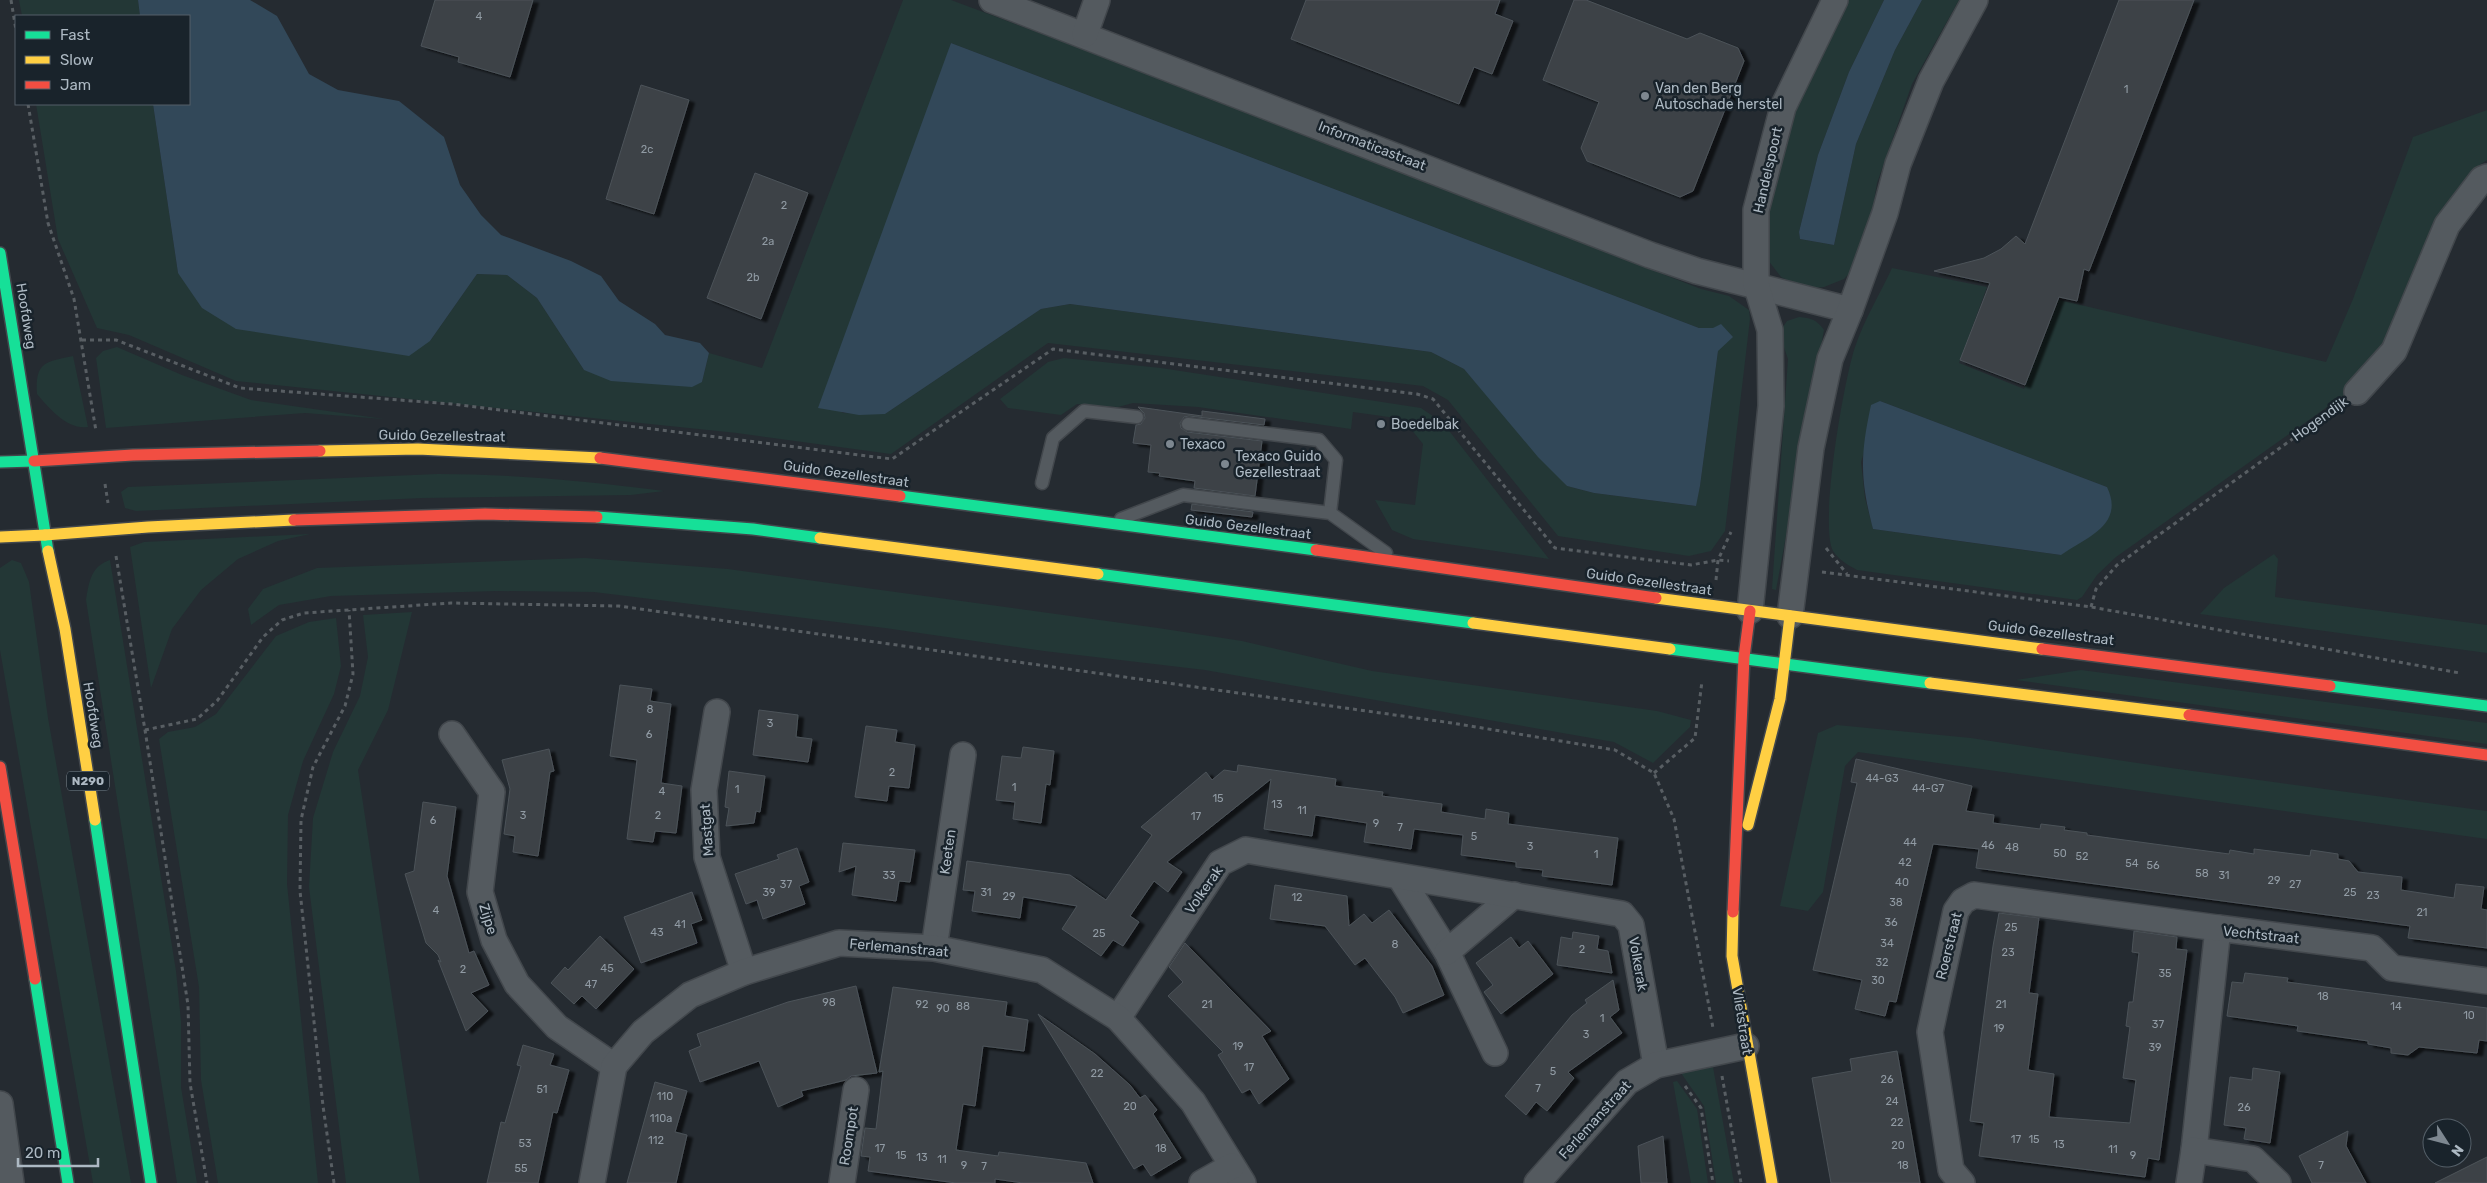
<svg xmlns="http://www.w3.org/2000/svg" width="2487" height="1183" viewBox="0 0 2487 1183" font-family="Rubik,sans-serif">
<defs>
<filter id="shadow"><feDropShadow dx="5.5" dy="3" stdDeviation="1" flood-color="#0009"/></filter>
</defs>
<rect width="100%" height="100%" fill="#252b31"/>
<g fill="#233736" fill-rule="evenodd">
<path d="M19 0H138L140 16H22Z"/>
<path d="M903 0H951L1160 78 1701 289 1729 296 1749 310 1750 319 1725 531 1711 551 1689 556 1558 536 1448 400 1423 386 1048 343 891 454 737 433 236 381 129 335 97 328 58 239 36 104H153L178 273 430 341 477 274 507 275 537 298 584 370 702 382 709 353 762 368ZM951 43 1699 328H1713L1718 351 1700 486 1695 506 1594 493 1567 486 1464 369 1431 352 1070 304 1041 309 885 414 842 413Z"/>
<path d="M1845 0H1884L1849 72 1818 155 1799 232 1800 239 1834 245 1856 144 1895 50 1922 0H1959L1912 84 1877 183 1867 242 1858 264 1844 279 1824 287 1805 289 1781 277 1768 260 1767 199 1787 132 1818 56Z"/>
<path d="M2487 110V160L2475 168 2443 222 2389 348 2354 388 2116 557 2097 575 2082 597 2077 600 1857 570C1848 565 1839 560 1833 551 1819 524 1844 380 1855 347 1864 320 1880 294 1892 268L1987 287 1959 363 2024 389 2059 300 2326 362 2353 299 2413 137ZM1880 401 2107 487 2103 526 2060 555 1873 529 1865 498 1861 462Z"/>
<path d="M1799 317C1812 318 1817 320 1824 330L1776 590 1772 589 1788 359 1779 333 1787 321Z"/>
<path d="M117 347 182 375 251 400 384 419 305 413 106 428 96 358 103 351Z"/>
<path d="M73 356 88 427C67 430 49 408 37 394 35 362 45 362 73 356Z"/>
<path d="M1064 358 1161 368 1421 408 1443 423 1549 559 1413 539 1392 530 1375 500 1415 505 1423 444 1403 419 1353 412 1351 429 1198 407 1133 403 1118 407 1077 404 1061 415 1008 408 1000 399 1048 362Z"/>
<path d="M438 474C514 474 588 481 664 491L631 495 422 498 136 511 125 508 121 492 128 487Z"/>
<path d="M310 534 278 541 238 559 201 590 172 629 151 688 130 547 144 542Z"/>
<path d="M2274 554 2278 559 2275 597 2487 625V653L2200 614 2224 588Z"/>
<path d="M585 558 728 569 1158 628 1242 641 1372 671 1657 711 1691 720 1690 727 1653 763 1614 742 1205 670 1044 651 885 628 594 592 496 591 331 596 279 605 251 625 248 609 263 589 317 568Z"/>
<path d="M12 560 21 563 29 582 48 718 131 1183H93L0 650V568Z"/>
<path d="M110 560 176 971 181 1021V1087L197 1183H177L86 600C89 582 91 566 110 560Z"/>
<path d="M412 612 388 710 358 770 420 1183H346L309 887 313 818 333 752 360 696 368 657 363 615Z"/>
<path d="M336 618 341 666 334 694 303 761 288 815 287 884 318 1183H218L201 1080 199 987 159 739 168 732 195 727 216 714 276 636 309 622Z"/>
<path d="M2081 670 2487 723V744L2016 680Z"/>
<path d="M1837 725 1971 738 2171 768 2487 811V839L1858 752 1845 766 1823 892 1808 911 1780 906 1818 733Z"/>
<path d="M1713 1067 1734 1183H1716L1704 1106 1681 1073Z"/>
<path d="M1677 1081 1697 1109 1708 1183H1691L1673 1082Z"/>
</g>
<g fill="#324859">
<path d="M138 0H250L277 16 309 74 338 90 399 101 444 137 460 185 481 215 501 235 571 261 601 276 619 301 655 324 665 335 700 343 709 353 702 382 692 387 611 381 584 370 537 298 507 275 477 274 430 341 409 356 236 329 202 308 178 273 153 104H189V16H140Z"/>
<path d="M1884 0H1922L1895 50 1856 144 1834 245 1800 239 1799 232 1818 155 1849 72Z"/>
<path d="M951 43 1699 328H1713L1721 324 1733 337 1718 351 1700 486 1696 506 1594 493 1567 486 1538 457 1464 369 1431 352 1070 304 1041 309 885 414 859 415 818 408Z"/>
<path d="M1880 401 2107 487C2125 525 2087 537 2061 555L1873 529C1860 479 1860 456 1871 405Z"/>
</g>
<g fill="#3d4247" stroke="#4c5359" filter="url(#shadow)">
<path d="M435 0H533L510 77 458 62 459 57 421 46Z"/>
<path d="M1306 0H1500L1495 14 1513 21 1492 74 1474 67 1459 104 1291 39Z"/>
<path d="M1574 0H1586L1687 39 1700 33 1738 48 1744 61 1693 191 1680 197 1587 161 1581 148 1599 102 1543 80Z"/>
<path d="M2119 0H2194L2089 271 2084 269 2077 301 2059 297 2025 385 1960 360 1990 283 1934 271 1984 258 2001 249 2016 236 2025 244Z"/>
<path d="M641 85 689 100 654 214 606 199Z"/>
<path d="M755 173 808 193 761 319 707 298Z"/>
<path d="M1138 407 1202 416V411L1265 419 1264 425 1189 416 1184 417 1180 423 1181 428 1187 432 1262 441 1255 496 1194 488 1195 481 1159 476 1160 473 1148 472 1151 445 1133 443 1136 425 1141 424 1145 418 1144 413Z"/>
<path d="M1192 504 1253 512 1252 517 1191 510Z"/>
<path d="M620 685 652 689 650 701 671 704 661 783 682 786 679 810 676 833 655 831 653 842 627 839 637 760 610 756Z"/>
<path d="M759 710 798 715 796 737 812 739 808 762 753 755Z"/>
<path d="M866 726 897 730 895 742 915 745 909 788 889 786 887 801 855 797Z"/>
<path d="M1023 747 1054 751 1050 785 1046 784 1041 823 1013 819 1015 802 996 800 1002 756 1021 758Z"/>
<path d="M549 749 554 771 550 772 538 856 513 852 515 836 504 834 510 789 502 760Z"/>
<path d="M1856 759 1972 786 1966 811 1994 815 1993 823 2040 829 2041 824 2065 827 2064 830 2087 833V835L2229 854 2230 850 2254 854V849L2310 856 2311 850 2338 854V859L2349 861 2358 872 2402 877 2401 890 2454 898 2456 884 2484 887 2481 909 2487 910V948L2408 938 2410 926 1976 868 1979 849 1933 844 1896 1002 1889 1001 1885 1016 1855 1009 1862 980 1813 970 1857 783 1851 782Z"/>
<path d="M1238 765 1336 779 1335 786 1383 792 1382 796 1442 804 1441 812 1485 819 1486 809 1509 813 1508 824 1618 838 1612 885 1542 876 1543 870 1516 867V862L1461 855 1463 835 1414 829 1411 849 1385 845 1364 842 1367 823 1315 815 1312 836 1264 829 1271 779 1167 862 1182 872 1168 892 1154 881 1130 916 1139 922 1123 946 1113 940 1101 956 1062 929 1077 906 1023 897 1020 918 972 911 975 891 963 890 967 861 1070 875 1106 900 1152 835 1141 827 1206 772 1212 780 1224 770 1237 772Z"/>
<path d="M729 771 765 776 760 812 756 811 754 823 726 826 729 808 725 807Z"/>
<path d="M423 802 456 807 447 876 469 953 474 951 489 985 471 993 488 1011 466 1031 438 960 441 962 438 955 426 943 405 874 414 871Z"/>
<path d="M843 843 915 850 910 882 899 881 896 901 852 895 856 866 839 872Z"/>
<path d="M797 848 809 882 799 886 805 904 763 919 757 900 746 904 735 874 779 859 777 855Z"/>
<path d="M1275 885 1347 896 1349 926 1364 914 1372 923 1389 910 1432 966 1444 995 1403 1013 1395 997 1365 958 1355 965 1325 926 1270 919Z"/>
<path d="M692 892 702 920 691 924 697 943 641 963 624 917Z"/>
<path d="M1999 913 2039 918 2029 993 2038 994 2028 1070 2054 1074 2049 1117 2130 1123 2136 1080 2123 1078 2130 1027 2126 1026 2129 1002H2133L2139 953 2132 952 2134 931 2177 937 2176 949 2187 950 2159 1160 2148 1158 2145 1177 1979 1156 1984 1123 1970 1121 1993 946Z"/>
<path d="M1573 932 1599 936 1597 949 1608 951 1612 973 1557 965 1561 937 1572 939Z"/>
<path d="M600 936 634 969 596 1009 582 996 574 1004 551 983 565 967 568 970Z"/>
<path d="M1511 937 1519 948 1528 941 1553 974 1501 1014 1484 992 1493 985 1476 963Z"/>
<path d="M1185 943 1271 1031 1262 1036 1289 1079 1259 1104 1250 1089 1242 1093 1218 1055 1223 1052 1168 996 1183 982 1169 967Z"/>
<path d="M2245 973 2288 978 2287 982 2487 1008V1041L2479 1040 2477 1053 2419 1047 2408 1055 2391 1053V1048L2368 1044V1041L2297 1031 2298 1026 2227 1016 2232 982 2243 983Z"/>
<path d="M1613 980 1619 1010 1610 1017 1622 1033 1568 1072 1574 1078 1547 1111 1536 1102 1526 1115 1505 1096 1572 1015 1587 1003 1585 1000Z"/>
<path d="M856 986 877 1073 851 1076 846 1080 801 1091 803 1096 778 1107 759 1061 700 1082 689 1051 701 1046 697 1034 788 1002Z"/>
<path d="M893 987 1007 1002 1005 1016 1028 1020 1024 1051 983 1046 975 1106 963 1104 956 1150 998 1156 999 1152 1086 1163 1093 1183H1023L995 1179V1183H956L868 1171 870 1157 861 1156 865 1128 876 1129 883 1071 879 1072Z"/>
<path d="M1038 1014 1095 1054 1130 1085 1140 1098 1145 1095 1157 1110 1153 1114 1181 1158 1151 1176 1143 1164 1134 1169Z"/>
<path d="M523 1045 554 1054 550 1065 569 1070 557 1113 553 1112 538 1183H487L501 1122 505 1123 521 1066 517 1065Z"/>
<path d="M1897 1051 1920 1183H1831L1812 1078 1852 1071 1850 1059Z"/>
<path d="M2253 1068 2280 1072 2270 1143 2244 1139 2246 1128 2224 1125 2230 1077 2252 1080Z"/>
<path d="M655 1082 687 1091 675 1132 687 1135 676 1183H627Z"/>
<path d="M2348 1131 2346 1146 2366 1183H2312L2299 1156Z"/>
<path d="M1663 1136 1667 1183H1641L1638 1146Z"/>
<path d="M2487 1157V1183H2435Z"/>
</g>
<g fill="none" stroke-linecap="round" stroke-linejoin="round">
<defs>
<g id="lane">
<path d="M1188 424 1319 440 1336 460 1330 513"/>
<path d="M1042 483 1053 438 1084 411 1137 417"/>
<path d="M1121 519 1183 495 1330 513 1386 553"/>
</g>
<g id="street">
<path d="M992 0 1650 255 1697 271 1850 310"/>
<path d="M1085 34 1097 0"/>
<path d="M2357 392 2394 351 2447 225 2482 179 2487 177"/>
<path d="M1750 611 1771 406 1770 330 1756 284V210L1783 107 1835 0"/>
<path d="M1790 616 1811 448 1830 359 1850 310 1885 213 1898 164 1931 81 1975 0"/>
<path d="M717 712 704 790 707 857 744 972"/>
<path d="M452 734 492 792 480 892 494 940 517 984 557 1027 614 1066"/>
<path d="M1400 877 1447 952 1495 1053"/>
<path d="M934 948 963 755"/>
<path d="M1447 952 1514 895"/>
<path d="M1118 1018 1220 863 1246 850 1622 914 1631 925 1656 1065"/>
<path d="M0 1104 11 1183"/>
<path d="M2194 1150 2218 928 2372 948 2392 968 2487 981"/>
<path d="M592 1183 614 1066 643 1032 690 995 744 972 839 943 934 948 1042 970 1118 1018 1193 1102 1243 1183"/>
<path d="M842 1183 856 1090"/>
<path d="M1202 1183 1232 1166"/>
<path d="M1537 1183 1627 1082 1656 1065 1746 1046"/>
<path d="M1962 1183 1951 1170 1930 1032 1956 911 1963 901 1974 895 2218 928"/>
<path d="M2189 1183 2194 1150 2253 1159 2278 1183"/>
</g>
<g id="fast">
<path d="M0 253 48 551"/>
<path d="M0 462 34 461"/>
<path d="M900 496 1316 550"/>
<path d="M597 517 753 529 820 538"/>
<path d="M1098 574 1473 623"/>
<path d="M1670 649 1930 683"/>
<path d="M2330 686 2487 706"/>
<path d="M95 820 151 1183"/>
<path d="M35 979 68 1183"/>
</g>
<g id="slow">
<path d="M320 451 418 449 600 458"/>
<path d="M45 535 148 527 294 520"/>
<path d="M0 537 45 535"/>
<path d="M820 538 1098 574"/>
<path d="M48 551 65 629 95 820"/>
<path d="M1656 598 2042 649"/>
<path d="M1473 623 1670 649"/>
<path d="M1930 683 2189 715"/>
<path d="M1748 825 1780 699 1790 616"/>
<path d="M1733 912 1732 956 1772 1183"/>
</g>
<g id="jam">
<path d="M600 458 900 496"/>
<path d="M34 461 133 455 320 451"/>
<path d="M294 520 485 514 597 517"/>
<path d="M1316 550 1656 598"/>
<path d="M2042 649 2330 686"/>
<path d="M2189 715 2487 755"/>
<path d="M0 767 35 979"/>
<path d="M1733 912 1744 657 1750 611"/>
</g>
</defs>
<use href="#lane" stroke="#42474c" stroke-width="15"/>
<use href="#street" stroke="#42474c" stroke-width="28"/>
<use href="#fast" stroke="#42474c" stroke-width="14"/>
<use href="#slow" stroke="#42474c" stroke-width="14"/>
<use href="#jam" stroke="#42474c" stroke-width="14"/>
<g stroke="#585e63" stroke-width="3" stroke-dasharray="4 4" stroke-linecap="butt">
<path d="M11 0 16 30"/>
<path d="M28 104 48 223 74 299 96 431"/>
<path d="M82 340H116L240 388 452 404 892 459 1053 349 1417 394 1433 399 1555 548 1691 565 1718 560 1729 561"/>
<path d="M105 484 108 503"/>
<path d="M1826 548 1847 574"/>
<path d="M116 556 145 730 188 1005 190 1083 207 1183"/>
<path d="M1822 572 2091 607 2460 673"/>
<path d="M1716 580 1718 560 1731 532"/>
<path d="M2091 607 2096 589 2117 565 2337 407"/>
<path d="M145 730 197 719 217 701 263 637 282 620 304 613 451 603 619 606 1452 723 1615 750 1654 773 1674 819 1713 1028"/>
<path d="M1654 773 1695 738 1702 681"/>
<path d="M1722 1076 1741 1183"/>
<path d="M1685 1086 1701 1108 1713 1183"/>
<path d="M334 1183 323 1106 300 891 301 820 313 767 345 706 353 674 349 610"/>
</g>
<use href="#lane" stroke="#545a5f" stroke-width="12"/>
<use href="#street" stroke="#545a5f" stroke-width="25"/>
<use href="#fast" stroke="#16e098" stroke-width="11"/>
<use href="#slow" stroke="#ffcf43" stroke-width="11"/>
<use href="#jam" stroke="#f24e42" stroke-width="11"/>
</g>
<g fill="#7d8790" stroke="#19232b" stroke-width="2">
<circle cx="1645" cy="96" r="5"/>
<circle cx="1381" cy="424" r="5"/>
<circle cx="1170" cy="444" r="5"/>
<circle cx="1225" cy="464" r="5"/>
</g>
<g text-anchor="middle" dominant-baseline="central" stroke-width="5" stroke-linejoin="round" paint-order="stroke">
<g font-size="11" fill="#919ba4">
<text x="479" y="16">4</text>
<text x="2126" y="89">1</text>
<text x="647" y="149">2c</text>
<text x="784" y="205">2</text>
<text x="768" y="241">2a</text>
<text x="753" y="277">2b</text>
<text x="650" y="709">8</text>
<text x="770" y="723">3</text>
<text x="649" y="734">6</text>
<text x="892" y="772">2</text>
<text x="1882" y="778">44-G3</text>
<text x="1014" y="787">1</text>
<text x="1928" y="788">44-G7</text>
<text x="737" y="789">1</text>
<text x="662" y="791">4</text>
<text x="1218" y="798">15</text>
<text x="1277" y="804">13</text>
<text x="1302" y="810">11</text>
<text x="523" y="815">3</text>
<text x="658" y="815">2</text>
<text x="1196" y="816">17</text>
<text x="433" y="820">6</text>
<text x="1376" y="823">9</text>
<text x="1400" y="827">7</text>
<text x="1474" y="836">5</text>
<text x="1910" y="842">44</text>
<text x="1988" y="845">46</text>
<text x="1530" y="846">3</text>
<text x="2012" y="847">48</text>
<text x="2060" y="853">50</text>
<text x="1596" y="854">1</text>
<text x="2082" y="856">52</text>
<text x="1905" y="862">42</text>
<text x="2132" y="863">54</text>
<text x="2153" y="865">56</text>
<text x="2202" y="873">58</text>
<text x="889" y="875">33</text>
<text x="2224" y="875">31</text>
<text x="2274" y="880">29</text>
<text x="1902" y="882">40</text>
<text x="786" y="884">37</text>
<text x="2295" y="884">27</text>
<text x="769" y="892">39</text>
<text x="986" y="892">31</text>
<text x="2350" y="892">25</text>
<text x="2373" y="895">23</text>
<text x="1009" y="896">29</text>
<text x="1297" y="897">12</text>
<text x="1896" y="902">38</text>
<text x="436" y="910">4</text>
<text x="2422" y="912">21</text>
<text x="1891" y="922">36</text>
<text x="680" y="924">41</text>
<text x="2011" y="927">25</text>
<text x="657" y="932">43</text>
<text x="1099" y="933">25</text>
<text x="1887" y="943">34</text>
<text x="1395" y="944">8</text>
<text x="1582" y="949">2</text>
<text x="2008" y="952">23</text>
<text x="1882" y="962">32</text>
<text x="607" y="968">45</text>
<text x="463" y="969">2</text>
<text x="2165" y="973">35</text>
<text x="1878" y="980">30</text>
<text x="591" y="984">47</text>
<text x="2323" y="996">18</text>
<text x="829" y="1002">98</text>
<text x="922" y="1004">92</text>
<text x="1207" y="1004">21</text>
<text x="2001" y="1004">21</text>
<text x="963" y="1006">88</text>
<text x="2396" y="1006">14</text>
<text x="943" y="1008">90</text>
<text x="2469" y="1015">10</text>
<text x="1602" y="1018">1</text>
<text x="2158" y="1024">37</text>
<text x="1999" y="1028">19</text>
<text x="1586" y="1034">3</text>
<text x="1238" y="1046">19</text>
<text x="2155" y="1047">39</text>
<text x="1249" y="1067">17</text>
<text x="1553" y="1071">5</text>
<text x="1097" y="1073">22</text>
<text x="1887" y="1079">26</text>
<text x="1538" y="1088">7</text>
<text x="542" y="1089">51</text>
<text x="665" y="1096">110</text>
<text x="1892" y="1101">24</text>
<text x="1130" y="1106">20</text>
<text x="2244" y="1107">26</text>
<text x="661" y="1118">110a</text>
<text x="1897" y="1122">22</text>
<text x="2016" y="1139">17</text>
<text x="2034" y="1139">15</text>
<text x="656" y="1140">112</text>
<text x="525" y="1143">53</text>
<text x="2059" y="1144">13</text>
<text x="1898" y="1145">20</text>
<text x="880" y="1148">17</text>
<text x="1161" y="1148">18</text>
<text x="2113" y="1149">11</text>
<text x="901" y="1155">15</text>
<text x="2133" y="1155">9</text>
<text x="922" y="1157">13</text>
<text x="942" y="1159">11</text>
<text x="964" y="1165">9</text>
<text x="1903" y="1165">18</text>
<text x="2321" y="1165">7</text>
<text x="984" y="1166">7</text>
<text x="521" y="1168">55</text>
</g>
<rect fill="#19232b" stroke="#818c95" stroke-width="1" x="67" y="771.5" width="42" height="19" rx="4"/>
<g font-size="12" font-weight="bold" fill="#adb9c3">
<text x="88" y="781">N290</text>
</g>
<g font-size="14" fill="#adb9c3" stroke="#19232b" text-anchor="start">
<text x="1655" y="88">Van den Berg<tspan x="1655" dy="16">Autoschade herstel</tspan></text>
<text x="1391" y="424">Boedelbak</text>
<text x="1180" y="444">Texaco</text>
<text x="1235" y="456">Texaco Guido<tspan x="1235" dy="16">Gezellestraat</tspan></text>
</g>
<g font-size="14" fill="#adb9c3" stroke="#19232b">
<text transform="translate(1372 146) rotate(21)">Informaticastraat</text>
<text transform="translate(1768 170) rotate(-77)">Handelspoort</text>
<text transform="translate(26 316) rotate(81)">Hoofdweg</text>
<text transform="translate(2320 419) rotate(-36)">Hogendijk</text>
<text transform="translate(442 436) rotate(1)">Guido Gezellestraat</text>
<text transform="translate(846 474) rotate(8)">Guido Gezellestraat</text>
<text transform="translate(1248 527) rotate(7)">Guido Gezellestraat</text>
<text transform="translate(1649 582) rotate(8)">Guido Gezellestraat</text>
<text transform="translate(2051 633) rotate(7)">Guido Gezellestraat</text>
<text transform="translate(93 715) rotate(81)">Hoofdweg</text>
<text transform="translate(707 830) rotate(-94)">Mastgat</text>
<text transform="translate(948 852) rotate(-82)">Keeten</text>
<text transform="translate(1204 890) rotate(-55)">Volkerak</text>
<text transform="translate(488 919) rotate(73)">Zijpe</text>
<text transform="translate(2261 935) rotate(6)">Vechtstraat</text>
<text transform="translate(1949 946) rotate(-76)">Roerstraat</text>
<text transform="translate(899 948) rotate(5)">Ferlemanstraat</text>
<text transform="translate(1638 964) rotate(80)">Volkerak</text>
<text transform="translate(1742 1021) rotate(81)">Vlietstraat</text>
<text transform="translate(1595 1120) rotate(-48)">Ferlemanstraat</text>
<text transform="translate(849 1136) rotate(-81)">Roompot</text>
</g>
</g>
<rect x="15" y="15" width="175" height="90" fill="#19232b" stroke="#545f68"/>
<rect x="25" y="31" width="25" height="8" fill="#16e098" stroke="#545f68"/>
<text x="60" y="40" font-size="15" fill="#adb9c3">Fast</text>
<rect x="25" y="56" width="25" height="8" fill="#ffcf43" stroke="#545f68"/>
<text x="60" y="65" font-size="15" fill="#adb9c3">Slow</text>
<rect x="25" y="81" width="25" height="8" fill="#f24e42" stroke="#545f68"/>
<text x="60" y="90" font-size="15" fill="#adb9c3">Jam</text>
<g transform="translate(2447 1143) rotate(126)"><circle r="24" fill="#19232b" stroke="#545f68"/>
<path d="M0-4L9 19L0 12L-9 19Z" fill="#7d8790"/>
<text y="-8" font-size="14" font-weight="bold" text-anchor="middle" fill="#adb9c3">N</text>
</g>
<path d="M18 1158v8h80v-8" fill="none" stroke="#adb9c3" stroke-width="2.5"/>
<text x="25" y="1158" font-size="15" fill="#adb9c3" stroke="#19232b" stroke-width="4" paint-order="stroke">20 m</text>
</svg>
